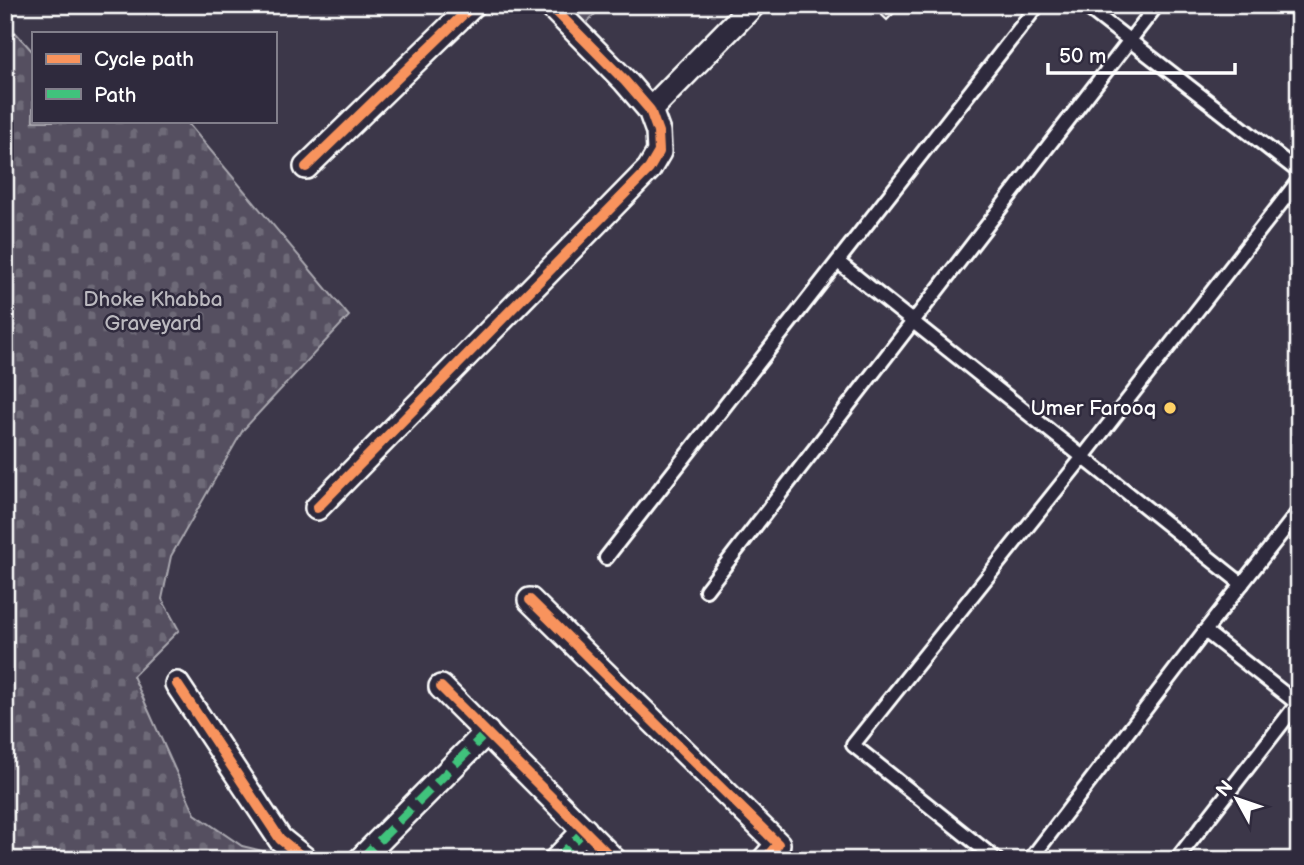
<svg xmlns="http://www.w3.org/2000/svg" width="1304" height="865" viewBox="0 0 1304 865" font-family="'Balsamiq Sans',sans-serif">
<defs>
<pattern id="grass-tufts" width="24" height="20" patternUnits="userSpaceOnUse" patternTransform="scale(1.75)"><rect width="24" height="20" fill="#555060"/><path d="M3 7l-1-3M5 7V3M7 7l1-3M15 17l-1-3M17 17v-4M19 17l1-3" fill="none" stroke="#6e6a78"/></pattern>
<pattern id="cemetery-stones" width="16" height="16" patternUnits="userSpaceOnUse" patternTransform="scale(1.75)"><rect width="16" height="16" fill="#555060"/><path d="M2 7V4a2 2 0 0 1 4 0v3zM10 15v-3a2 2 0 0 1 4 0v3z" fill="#6e6a78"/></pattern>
<pattern id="building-back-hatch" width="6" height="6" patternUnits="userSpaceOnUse" patternTransform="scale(1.75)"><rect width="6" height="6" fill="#666270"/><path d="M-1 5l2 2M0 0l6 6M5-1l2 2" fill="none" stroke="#7d7a85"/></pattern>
</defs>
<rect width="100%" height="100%" fill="#3c3749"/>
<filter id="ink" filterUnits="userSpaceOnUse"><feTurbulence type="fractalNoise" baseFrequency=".0143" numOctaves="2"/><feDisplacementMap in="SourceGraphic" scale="14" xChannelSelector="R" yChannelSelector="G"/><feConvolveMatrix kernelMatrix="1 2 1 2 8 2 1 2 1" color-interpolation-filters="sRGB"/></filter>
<g filter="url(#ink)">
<path fill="url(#grass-tufts)" stroke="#aaa8b0" stroke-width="2" d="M550 5H604L577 32Z"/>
<path fill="url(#cemetery-stones)" stroke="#aaa8b0" stroke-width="2" d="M5 21 33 52V121H186L349 316 243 430 171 556 162 599 179 630 133 676 195 814 242 846 275 854 283 860H5Z"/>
<path fill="url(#building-back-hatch)" stroke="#fff" stroke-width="2" d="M871 5H902L887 20Z"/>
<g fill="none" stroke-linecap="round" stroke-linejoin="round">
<defs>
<g id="lane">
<path d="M1084 5 1299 172"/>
<path d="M838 262 1242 584"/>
<path d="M606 558 1038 5"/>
<path d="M706 590 1157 5"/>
<path d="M1205 631 1299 705"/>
<path d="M997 860 853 745 1083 457 1299 180"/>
<path d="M1030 860 1205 631 1299 511"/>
<path d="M1176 860 1297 704"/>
</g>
<g id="street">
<path d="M650 110 753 5"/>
<path d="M306 167 473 5"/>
<path d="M317 508 649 169 659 152 658 132 650 110 625 81 550 5"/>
<path d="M530 600 778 844 764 860"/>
<path d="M177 684 280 839 306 860"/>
<path d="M441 687 614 860"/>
<path d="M360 860 487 732"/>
<path d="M556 860 585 830"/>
</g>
</defs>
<use href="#lane" stroke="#fff" stroke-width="18"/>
<use href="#street" stroke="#fff" stroke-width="28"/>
<use href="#lane" stroke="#2f2a3d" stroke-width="12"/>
<use href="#street" stroke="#2f2a3d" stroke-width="23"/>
<g stroke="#40c37c" stroke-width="9" stroke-dasharray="18 9" stroke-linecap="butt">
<path d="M360 860 487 732"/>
<path d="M556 860 585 830"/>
</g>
<defs>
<g id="cycleway">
<path d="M306 167 473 5"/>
<path d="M317 508 649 169 659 152 658 132 650 110 625 81 550 5"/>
<path d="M530 600 778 844 764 860"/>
<path d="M177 684 280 839 306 860"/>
<path d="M441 687 614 860"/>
</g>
</defs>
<use href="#cycleway" stroke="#2f2a3d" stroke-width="15"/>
<use href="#cycleway" stroke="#f8935d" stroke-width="10"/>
</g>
</g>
<circle fill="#ffd166" stroke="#2f2a3d" stroke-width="2.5" cx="1170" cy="408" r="7"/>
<g text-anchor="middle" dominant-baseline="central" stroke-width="5" stroke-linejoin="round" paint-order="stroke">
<g font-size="21" fill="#bbb9bf" stroke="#2f2a3d">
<text x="153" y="299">Dhoke Khabba<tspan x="153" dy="24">Graveyard</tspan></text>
</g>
<g font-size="21" fill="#fff" stroke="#2f2a3d" text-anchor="end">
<text x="1156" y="408">Umer Farooq</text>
</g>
</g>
<rect width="1304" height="865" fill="none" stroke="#2f2a3d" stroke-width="28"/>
<rect x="14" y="14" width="1276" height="837" fill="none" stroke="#fff" stroke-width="2.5" filter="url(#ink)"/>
<rect x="32" y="32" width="245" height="91" fill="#2f2a3d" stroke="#827f8b" stroke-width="2"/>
<rect x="46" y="54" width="35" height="10" fill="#f8935d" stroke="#827f8b" stroke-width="2"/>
<text x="94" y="66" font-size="21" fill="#ffffff">Cycle path</text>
<rect x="46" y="89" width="35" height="10" fill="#40c37c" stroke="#827f8b" stroke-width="2"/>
<text x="94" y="102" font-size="21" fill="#ffffff">Path</text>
<g transform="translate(1237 799) rotate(310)" stroke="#2f2a3d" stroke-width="5" paint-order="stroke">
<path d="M0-5L12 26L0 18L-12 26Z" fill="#ffffff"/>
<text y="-10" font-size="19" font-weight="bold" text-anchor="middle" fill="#ffffff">N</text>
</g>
<path d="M1048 63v10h187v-10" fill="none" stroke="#ffffff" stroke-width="3.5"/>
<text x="1059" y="63" font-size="21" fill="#ffffff" stroke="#2f2a3d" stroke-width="5" paint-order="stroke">50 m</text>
</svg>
